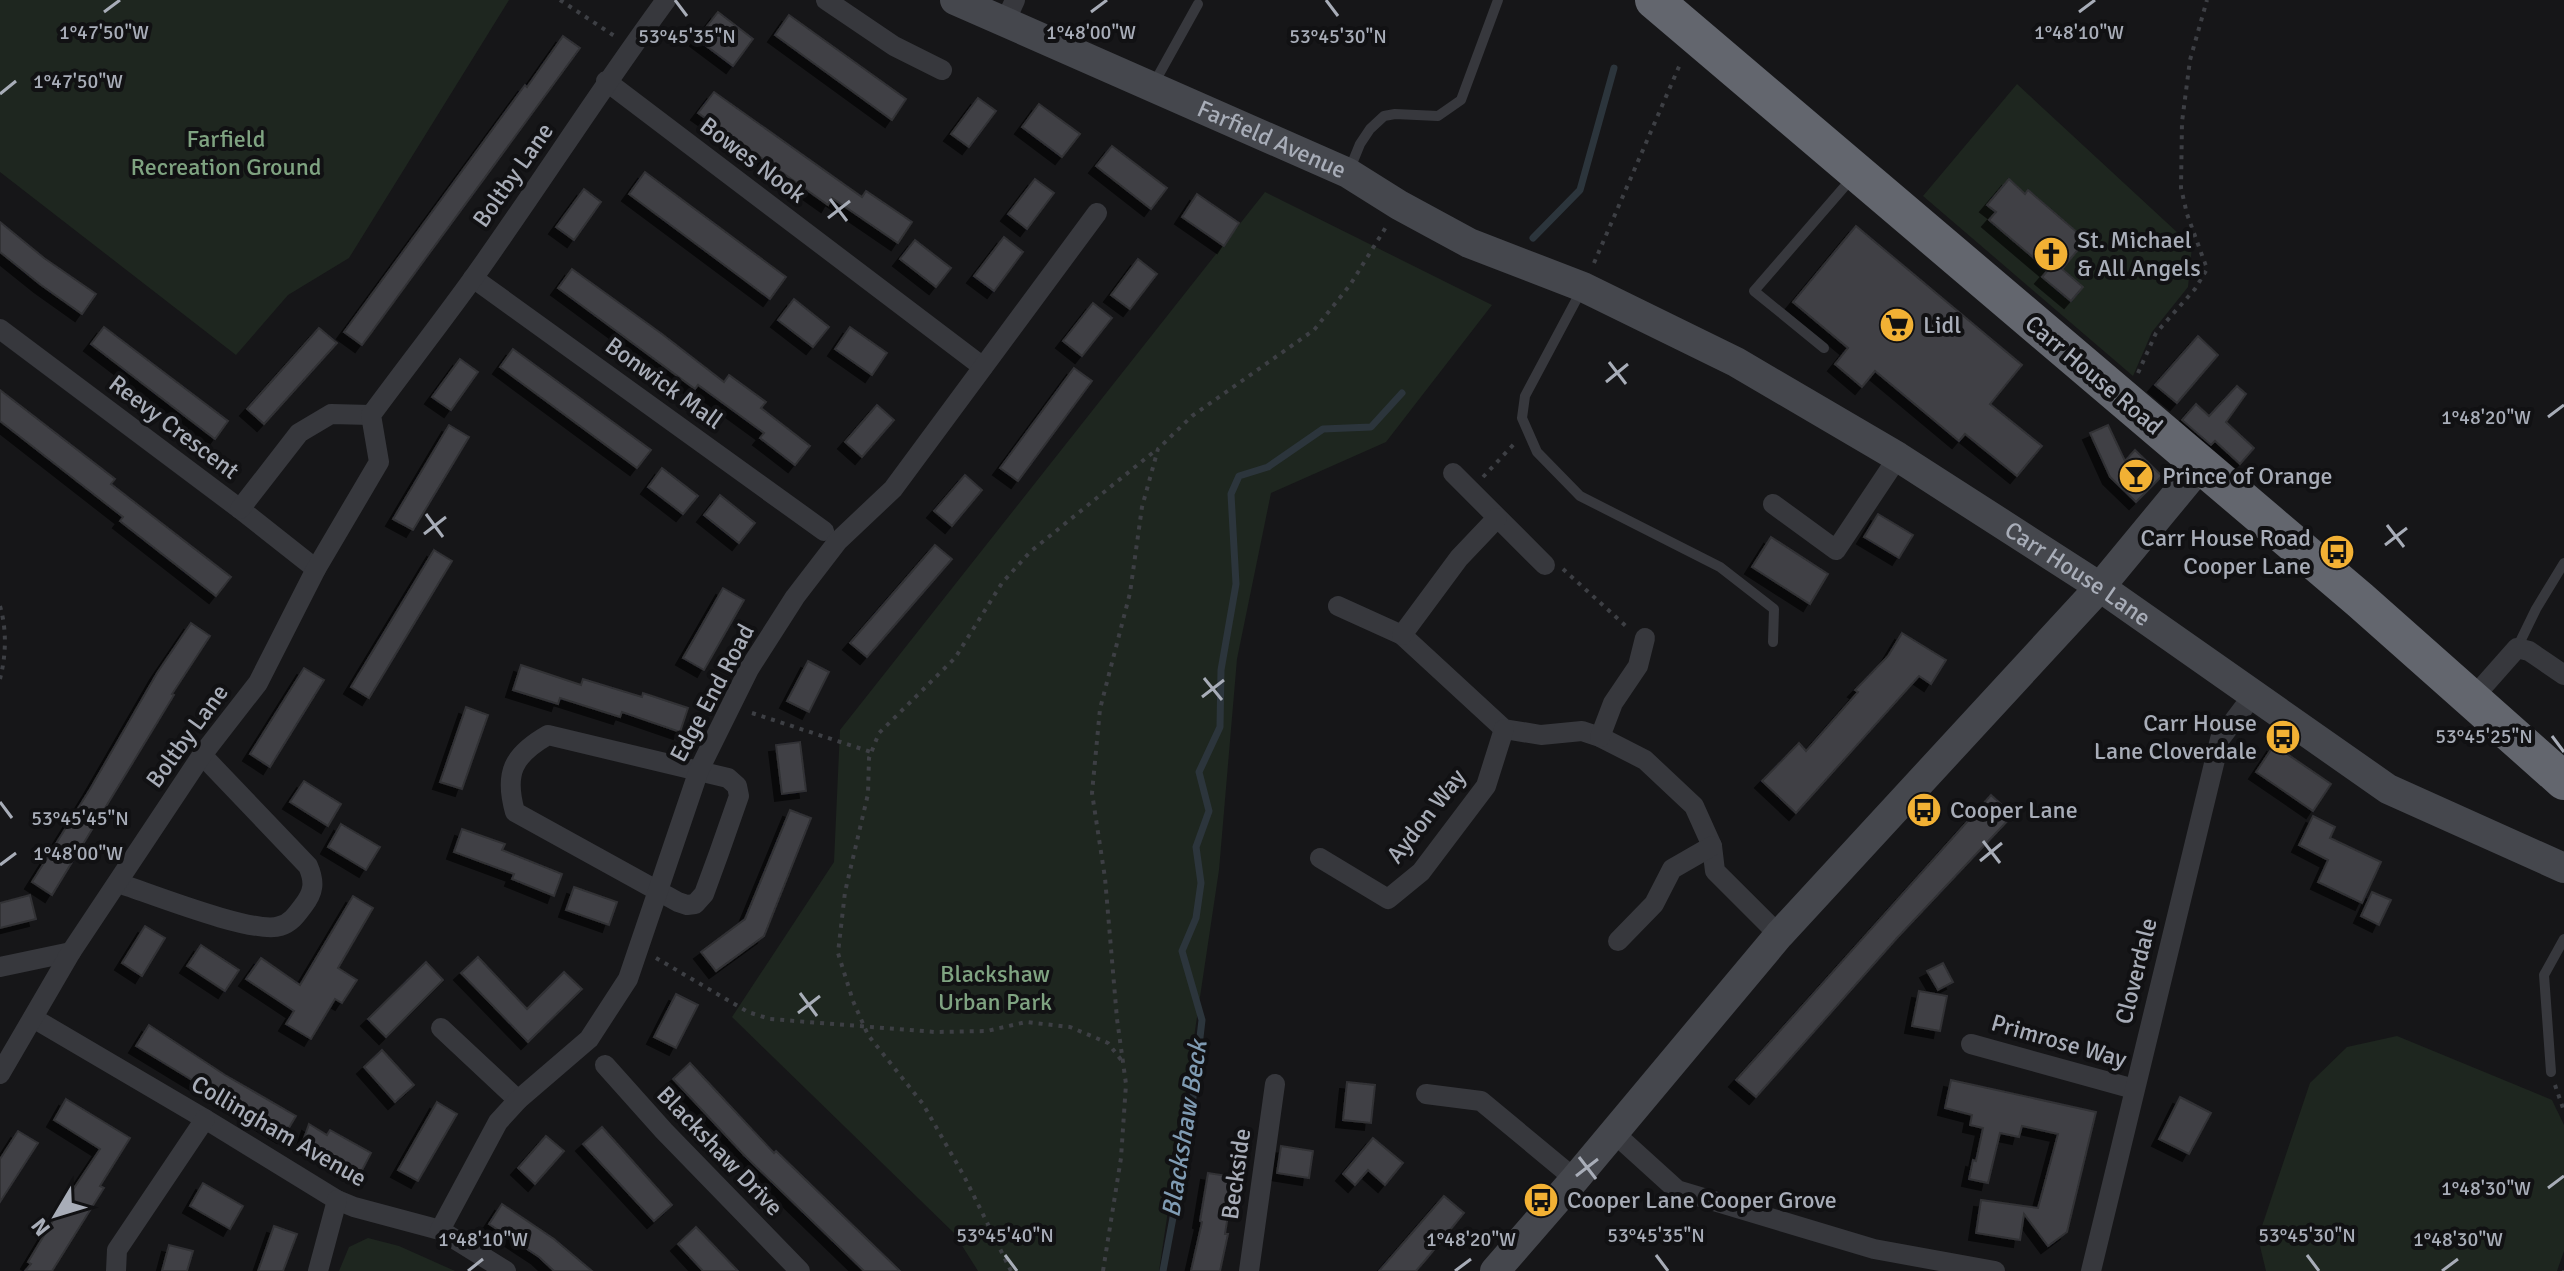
<svg xmlns="http://www.w3.org/2000/svg" width="2564" height="1271" viewBox="0 0 2564 1271" font-family="Signika,sans-serif">
<defs>
<filter id="shadow"><feDropShadow dx="-7" dy="7" stdDeviation="0" flood-color="#0009"/></filter>
</defs>
<rect width="100%" height="100%" fill="#161618"/>
<g fill="#1e261f">
<path d="M0 0H509L349 258 288 295 236 355 0 172Z"/>
<path d="M2017 84 2192 246 2188 287 2152 332 2133 376 1923 196Z"/>
<path d="M1265 192 1492 305 1386 442 1271 493 1237 659 1219 870 1159 1271H978L954 1233 732 1017 834 862 840 730Z"/>
<path d="M2397 1036 2552 1100 2564 1125V1251L2557 1271H2266L2258 1238 2310 1083 2347 1047Z"/>
<path d="M368 1238 399 1246 455 1271H339L349 1247Z"/>
</g>
<g fill="none" stroke-linecap="round" stroke-linejoin="round">
<g stroke="#2c353c" stroke-width="7">
<path d="M1533 238 1580 190 1614 68"/>
<path d="M1163 1271 1189 1132 1202 1020 1182 951 1196 918 1201 883 1196 847 1209 811 1199 772 1220 727 1221 670 1236 584 1231 494 1239 476 1268 467 1323 429 1371 427 1402 393"/>
</g>
</g>
<g fill="#404145" stroke="#303034" stroke-width="2" filter="url(#shadow)">
<path d="M718 12 753 39 733 66 697 39Z"/>
<path d="M789 15 906 99 892 120 775 35Z"/>
<path d="M563 36 580 48 362 345 344 332 525 85 527 87Z"/>
<path d="M714 92 862 197 866 191 912 222 898 243 832 198 828 205 698 113Z"/>
<path d="M978 98 996 111 969 147 951 134Z"/>
<path d="M1039 104 1080 134 1062 157 1022 127Z"/>
<path d="M1112 146 1167 188 1151 209 1096 166Z"/>
<path d="M645 172 786 277 770 299 629 194Z"/>
<path d="M1035 179 1054 193 1027 229 1008 214Z"/>
<path d="M2009 179 2025 194 2028 190 2086 240 2062 269 2083 287 2071 301 2042 277 2048 270 1989 220 1996 212 1987 205Z"/>
<path d="M584 189 601 202 574 240 556 227Z"/>
<path d="M1197 194 1239 223 1224 246 1182 217Z"/>
<path d="M0 222 44 258 96 294 82 314 41 285 0 252Z"/>
<path d="M1856 226 2022 365 1990 404 2042 446 2017 476 1965 434 1959 441 1875 371 1862 387 1835 364 1848 348 1793 302Z"/>
<path d="M1004 237 1023 252 994 291 974 276Z"/>
<path d="M915 240 951 268 936 287 900 259Z"/>
<path d="M1138 259 1157 274 1130 309 1111 295Z"/>
<path d="M572 269 662 334 724 382 729 375 766 402 761 408 810 446 795 465 760 438 764 433 698 385 695 389 558 288Z"/>
<path d="M794 299 829 327 813 347 778 320Z"/>
<path d="M1093 303 1112 318 1082 356 1063 341Z"/>
<path d="M104 327 228 421 215 439 91 344Z"/>
<path d="M850 327 887 353 872 375 835 349Z"/>
<path d="M319 328 337 343 264 424 247 409Z"/>
<path d="M2198 336 2218 355 2177 403 2155 385Z"/>
<path d="M513 349 651 450 637 468 500 367Z"/>
<path d="M460 359 478 372 451 410 432 397Z"/>
<path d="M1074 368 1092 381 1018 481 1000 468Z"/>
<path d="M2237 386 2246 394 2226 422 2254 448 2240 464 2215 441 2211 445 2182 420 2196 404 2209 416Z"/>
<path d="M0 390 115 479 111 484 231 577 216 596 120 521 123 517 0 421Z"/>
<path d="M877 405 894 420 862 457 845 442Z"/>
<path d="M449 425 469 437 413 530 393 519Z"/>
<path d="M2108 425 2125 461 2135 450 2162 476 2136 502 2110 477 2090 433Z"/>
<path d="M662 468 698 496 683 514 648 487Z"/>
<path d="M965 475 982 490 952 526 934 511Z"/>
<path d="M720 495 755 523 739 543 704 515Z"/>
<path d="M1878 514 1913 535 1899 558 1864 537Z"/>
<path d="M1771 537 1828 574 1810 604 1752 567Z"/>
<path d="M935 545 952 559 867 657 850 643Z"/>
<path d="M434 550 452 561 369 698 351 687Z"/>
<path d="M723 588 744 600 704 670 683 658Z"/>
<path d="M191 623 210 636 172 694 174 695 52 895 32 882 90 789 157 673Z"/>
<path d="M1902 633 1946 660 1931 684 1919 676 1796 813 1762 781 1799 743 1806 751 1858 692 1855 690 1888 656Z"/>
<path d="M808 661 829 672 809 712 787 701Z"/>
<path d="M521 665 581 685 583 679 642 697 643 693 688 708 680 732 622 712 620 717 560 698 558 704 513 690Z"/>
<path d="M304 668 324 680 270 767 250 754Z"/>
<path d="M466 707 488 715 462 789 440 782Z"/>
<path d="M800 742 806 791 782 794 776 745Z"/>
<path d="M2274 745 2331 784 2313 811 2256 772Z"/>
<path d="M304 781 341 804 328 826 290 802Z"/>
<path d="M1991 795 2013 815 1897 938 1756 1097 1736 1080Z"/>
<path d="M790 810 811 818 764 936 716 971 701 952 745 919Z"/>
<path d="M2313 816 2335 827 2330 838 2381 862 2362 903 2318 882 2328 860 2299 845Z"/>
<path d="M341 824 380 847 366 870 328 847Z"/>
<path d="M462 829 505 844 502 850 562 874 554 896 512 879 514 874 454 852Z"/>
<path d="M574 887 617 902 609 925 566 910Z"/>
<path d="M2372 892 2391 900 2379 925 2361 916Z"/>
<path d="M30 895 36 919 0 928V903Z"/>
<path d="M353 896 373 908 338 968 357 980 342 1003 335 999 311 1039 286 1024 294 1011 246 979 261 958 300 985Z"/>
<path d="M145 926 165 938 142 976 122 963Z"/>
<path d="M201 945 239 970 225 991 187 966Z"/>
<path d="M478 957 527 1009 564 972 582 989 528 1042 461 973Z"/>
<path d="M426 962 443 980 386 1037 368 1019Z"/>
<path d="M1943 963 1953 982 1938 990 1927 971Z"/>
<path d="M1919 991 1947 996 1940 1031 1912 1026Z"/>
<path d="M676 994 698 1005 676 1048 654 1037Z"/>
<path d="M149 1025 225 1075 296 1116 284 1136 136 1046Z"/>
<path d="M382 1050 414 1085 395 1102 364 1067Z"/>
<path d="M690 1063 774 1153 776 1151 900 1271H864L744 1155 673 1079Z"/>
<path d="M1951 1080 2096 1112 2067 1232 2048 1246 2024 1214 2020 1240 1976 1233 1981 1200 2038 1208 2058 1134 2022 1126 2019 1137 2000 1133 1988 1183 1969 1179 1973 1160 1976 1161 1983 1128 1970 1125 1972 1115 1945 1108Z"/>
<path d="M1347 1082 1375 1085 1371 1123 1343 1120Z"/>
<path d="M2180 1097 2211 1113 2189 1154 2159 1139Z"/>
<path d="M66 1099 130 1138 100 1186 104 1188 52 1271H25L31 1264 28 1262 58 1212 100 1149 54 1120Z"/>
<path d="M437 1102 457 1114 418 1181 398 1170Z"/>
<path d="M309 1124 327 1135 330 1130 371 1153 359 1176 302 1144Z"/>
<path d="M602 1127 672 1205 654 1221 583 1144Z"/>
<path d="M18 1131 38 1143 0 1202V1159Z"/>
<path d="M546 1136 564 1151 535 1184 518 1168Z"/>
<path d="M1373 1138 1403 1163 1385 1185 1368 1170 1355 1185 1343 1174Z"/>
<path d="M1281 1146 1313 1151 1309 1178 1277 1173Z"/>
<path d="M1208 1173 1234 1177 1225 1234H1228L1220 1271H1191L1202 1222 1200 1221Z"/>
<path d="M203 1183 243 1206 230 1229 190 1206Z"/>
<path d="M1444 1196 1464 1213 1428 1257 1416 1271H1379Z"/>
<path d="M502 1204 554 1239 592 1271H554L539 1257 489 1224Z"/>
<path d="M274 1226 297 1234 283 1271H258Z"/>
<path d="M696 1227 738 1271H703L678 1244Z"/>
<path d="M169 1245 193 1251 187 1271H162Z"/>
</g>
<g fill="none" stroke-linecap="round" stroke-linejoin="round">
<g stroke="#3d3f44" stroke-width="4" stroke-dasharray="4 6" stroke-linecap="butt">
<path d="M560 0 616 37"/>
<path d="M1594 263 1681 62"/>
<path d="M2138 373 2156 333 2195 289 2207 269 2187 214 2181 188 2182 122 2190 60 2207 0"/>
<path d="M1483 477 1515 443"/>
<path d="M1563 569 1627 627"/>
<path d="M0 606C7 630 6 656 0 679"/>
<path d="M752 713 871 752"/>
<path d="M656 958 748 1012 770 1019 935 1032 987 1031 1026 1022 1070 1027 1108 1043 1122 1061"/>
<path d="M2555 1085 2564 1111"/>
<path d="M1011 1271 964 1176 923 1104 868 1035 853 1001 838 953 845 892 868 794 869 758 879 733 955 658 1002 583 1030 552 1156 450"/>
<path d="M1103 1271 1121 1158 1126 1084 1117 1019 1105 878 1092 793 1100 709 1130 593 1142 507 1158 449 1192 416 1314 330 1350 285 1386 227"/>
<path d="M2564 1271V1270"/>
</g>
<g stroke="#37383d" stroke-width="10">
<path d="M1153 85 1198 4"/>
<path d="M1349 171 1360 144 1370 129 1384 116 1395 114 1438 116 1461 100 1498 0"/>
<path d="M1581 291 1525 396 1522 418 1537 452 1580 496 1720 567 1774 609 1773 642"/>
<path d="M1824 348 1754 291 1852 178"/>
<path d="M2517 648 2536 609 2564 563"/>
<path d="M2551 1072 2544 975 2564 939"/>
</g>
<g stroke="#37383d" stroke-width="20">
<path d="M826 0 894 46 942 70"/>
<path d="M1005 22 1015 0"/>
<path d="M606 81 983 367"/>
<path d="M473 278 824 531"/>
<path d="M0 329 240 509 316 569"/>
<path d="M1453 473 1545 565"/>
<path d="M1773 504 1836 550 1898 457"/>
<path d="M240 509 299 433 331 414 371 415"/>
<path d="M1338 606 1402 635 1504 729 1541 735 1582 731 1600 737 1645 760 1694 806 1712 846 1715 871 1779 935"/>
<path d="M1402 635 1459 558 1497 518"/>
<path d="M2471 700 2517 648 2529 651 2564 675"/>
<path d="M548 735 728 778 737 786 739 796 719 853 704 894 695 904 687 905 678 902 515 812C504 773 513 755 548 735Z"/>
<path d="M1600 737 1613 703 1638 666 1645 638"/>
<path d="M1320 858 1388 899 1421 872 1486 786 1504 729"/>
<path d="M118 883C149 893 254 935 280 926 291 923 297 914 303 906 314 892 315 882 308 866L202 755"/>
<path d="M1618 941 1654 904 1672 869 1712 846"/>
<path d="M0 967 71 952"/>
<path d="M33 1018 205 1119 337 1200 354 1207 440 1230 506 1271"/>
<path d="M441 1028 518 1100"/>
<path d="M1971 1044 2134 1089"/>
<path d="M605 1065 664 1131 800 1271"/>
<path d="M0 1074 71 952 202 755 258 683 316 569 379 462 371 415C405 369 440 324 474 277 539 186 599 91 666 0"/>
<path d="M1426 1094 1481 1101 1575 1179"/>
<path d="M1613 1132 1677 1190 1874 1249 1995 1271"/>
<path d="M440 1230 498 1122 518 1100 589 1039 628 979 699 770 749 669 795 597 838 541 893 489 1097 213"/>
<path d="M116 1271 117 1250 205 1119"/>
<path d="M318 1271 337 1200"/>
<path d="M1249 1271 1275 1084"/>
<path d="M2091 1271 2220 739 2254 694"/>
</g>
<g stroke="#45474d" stroke-width="30">
<path id="s1" d="M955 0 1348 173 1399 205 1469 243 1583 287 1736 362 1898 457 2100 587 2388 789 2564 868"/>
<path d="M1495 1271 1575 1179 1779 935 2100 587 2200 466"/>
</g>
<path stroke="#63666e" stroke-width="38" d="M1654 0 2360 600 2564 781"/>
</g>
<path fill="none" stroke="#a8adb8" stroke-width="3" d="M675 0 687 16M1326 0 1338 16M104 12 120 0M1091 12 1107 0M2079 12 2095 0M0 94 16 81M830 199 847 221M828 218 850 201M1609 362 1626 384M1606 382 1628 364M2548 417 2564 405M426 514 443 537M2387 525 2404 547M424 534 446 517M2385 545 2407 528M1204 678 1222 700M1202 697 1224 680M2552 736 2564 752M0 802 12 818M1983 841 2000 863M1980 861 2002 843M0 865 16 853M800 993 817 1016M798 1013 820 996M1579 1157 1596 1179M1576 1176 1598 1159M2548 1188 2564 1176M1005 1255 1017 1271M1656 1255 1668 1271M2307 1255 2319 1271M468 1271 483 1259M1455 1271 1471 1259M2442 1271 2458 1259"/>
<defs>
<symbol id="church-disc" viewBox="-11 -11 22 22"><circle r="9.5" fill="#f2b134" stroke="#111113"/><path d="M-1.2-6h2.4v3.5h3.3v2.4h-3.3V6h-2.4V-.1h-3.3v-2.4h3.3Z" fill="#111"/></symbol>
<symbol id="supermarket-disc" viewBox="-11 -11 22 22"><circle r="9.5" fill="#f2b134" stroke="#111113"/><path d="M-6-5.5h2.5l.6 2H6L4.5 2H-2.5L-4.4-4H-6ZM-1.5 3.2a1.3 1.3 0 1 0 .1 0ZM3 3.2a1.3 1.3 0 1 0 .1 0Z" fill="#111"/></symbol>
<symbol id="bar-disc" viewBox="-11 -11 22 22"><circle r="9.5" fill="#f2b134" stroke="#111113"/><path d="M-6-5H6L.8 .8V4.5H3.5V6h-7V4.5H-.8V.8Z" fill="#111"/></symbol>
<symbol id="bus-disc" viewBox="-11 -11 22 22"><circle r="9.5" fill="#f2b134" stroke="#111113"/><path d="M-5-6H5V4H4V6H2V4H-2V6H-4V4H-5ZM-3.5-4V0h7V-4ZM-3.5 1.2v1.5H-2V1.2ZM2 1.2v1.5H3.5V1.2Z" fill="#111"/></symbol>
</defs>
<g fill-rule="evenodd">
<use href="#church-disc" x="2031" y="234" width="40" height="40"/>
<use href="#supermarket-disc" x="1877" y="305" width="40" height="40"/>
<use href="#bar-disc" x="2116" y="456" width="40" height="40"/>
<use href="#bus-disc" x="2317" y="532" width="40" height="40"/>
<use href="#bus-disc" x="2263" y="717" width="40" height="40"/>
<use href="#bus-disc" x="1904" y="790" width="40" height="40"/>
<use href="#bus-disc" x="1521" y="1180" width="40" height="40"/>
</g>
<g text-anchor="middle" dominant-baseline="central" stroke-width="8" stroke-linejoin="round" paint-order="stroke">
<g font-size="24" fill="#7fa381" stroke="#111113">
<text x="226" y="139">Farfield<tspan x="226" dy="28">Recreation Ground</tspan></text>
<text x="995" y="974">Blackshaw<tspan x="995" dy="28">Urban Park</tspan></text>
</g>
<g font-size="24" fill="#a8adb8" stroke="#111113">
<text stroke="none"><textPath href="#s1" startOffset="346">Farfield Avenue</textPath></text>
<text transform="translate(753 160) rotate(37)">Bowes Nook</text>
<text transform="translate(513 175) rotate(-55)">Boltby Lane</text>
<text transform="translate(2094 375) rotate(40)">Carr House Road</text>
<text transform="translate(664 383) rotate(36)">Bonwick Mall</text>
<text transform="translate(174 427) rotate(37)">Reevy Crescent</text>
<text stroke="none"><textPath href="#s1" startOffset="1264">Carr House Lane</textPath></text>
<text transform="translate(712 693) rotate(-62)">Edge End Road</text>
<text transform="translate(187 736) rotate(-54)">Boltby Lane</text>
<text transform="translate(1426 816) rotate(-52)">Aydon Way</text>
<text transform="translate(2136 971) rotate(-76)">Cloverdale</text>
<text transform="translate(2059 1041) rotate(16)">Primrose Way</text>
<text transform="translate(279 1131) rotate(30)">Collingham Avenue</text>
<text transform="translate(720 1151) rotate(46)">Blackshaw Drive</text>
<text transform="translate(1236 1174) rotate(-82)">Beckside</text>
</g>
<g font-size="24" fill="#a8adb8" stroke="#111113" text-anchor="start">
<text x="2077" y="240">St. Michael<tspan x="2077" dy="28">&amp; All Angels</tspan></text>
<text x="1923" y="325">Lidl</text>
<text x="2162" y="476">Prince of Orange</text>
<text x="2311" y="538" text-anchor="end">Carr House Road<tspan x="2311" dy="28">Cooper Lane</tspan></text>
<text x="2257" y="723" text-anchor="end">Carr House<tspan x="2257" dy="28">Lane Cloverdale</tspan></text>
<text x="1950" y="810">Cooper Lane</text>
<text x="1567" y="1200">Cooper Lane Cooper Grove</text>
</g>
<g font-size="26" font-style="italic" fill="#7f9bb3" stroke="#111113">
<text transform="translate(1185 1129) rotate(-81)">Blackshaw Beck</text>
</g>
</g>
<g font-size="20" text-anchor="middle" fill="#a8adb8" stroke="#111113" stroke-width="8" stroke-linejoin="round" paint-order="stroke">
<text x="104" y="39">1°47'50"W</text>
<text x="1091" y="39">1°48'00"W</text>
<text x="2079" y="39">1°48'10"W</text>
<text x="687" y="43">53°45'35"N</text>
<text x="1338" y="43">53°45'30"N</text>
<text x="78" y="88">1°47'50"W</text>
<text x="2486" y="424">1°48'20"W</text>
<text x="2484" y="743">53°45'25"N</text>
<text x="80" y="825">53°45'45"N</text>
<text x="78" y="860">1°48'00"W</text>
<text x="2486" y="1195">1°48'30"W</text>
<text x="1005" y="1242">53°45'40"N</text>
<text x="1656" y="1242">53°45'35"N</text>
<text x="2307" y="1242">53°45'30"N</text>
<text x="483" y="1246">1°48'10"W</text>
<text x="1471" y="1246">1°48'20"W</text>
<text x="2458" y="1246">1°48'30"W</text>
</g>
<g transform="translate(56 1215) rotate(232)" stroke="#111113" stroke-width="6" paint-order="stroke">
<path d="M0-6L14 30L0 20L-14 30Z" fill="#a8adb8"/>
<text y="-12" font-size="22" font-weight="bold" text-anchor="middle" fill="#a8adb8">N</text>
</g>
</svg>
